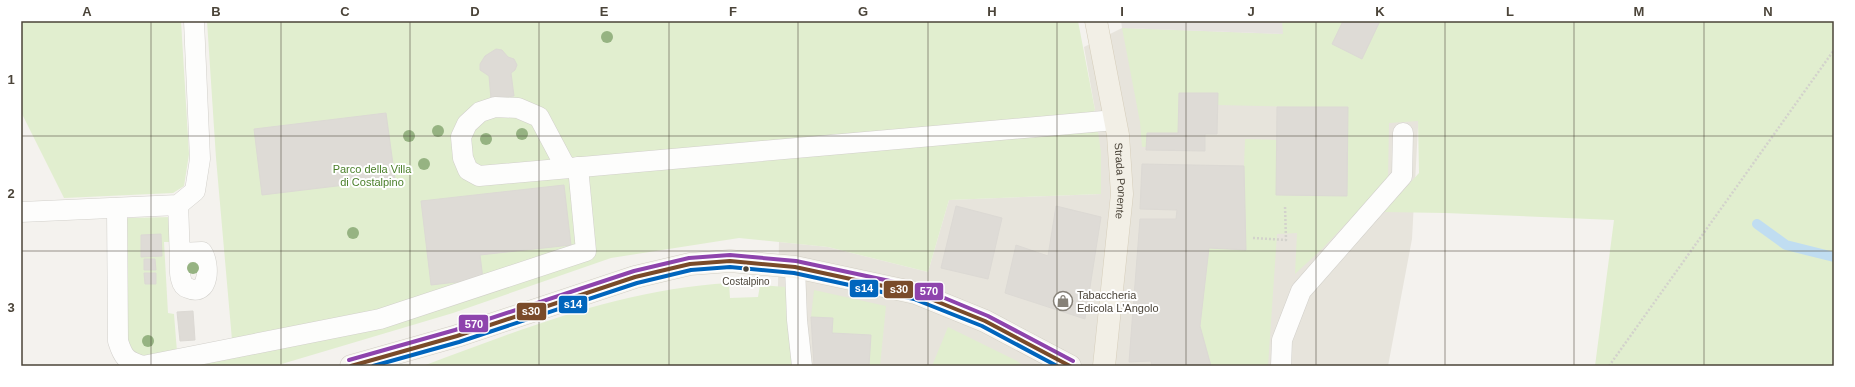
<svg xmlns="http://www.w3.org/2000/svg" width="1855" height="387" viewBox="0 0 1855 387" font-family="Arial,sans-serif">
<rect width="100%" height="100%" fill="#f4f2ee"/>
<path fill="#e7e4dc" d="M1122 28 1283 34 1421 71 1412 239 1388 366H776L779 242 828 247 928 272 949 200 1101 194 1089 127V117L1095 110 1084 47Z"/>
<g fill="#e1eecf">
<path d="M21 21H181L189 154 184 186 173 193 64 198 21 112Z"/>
<path d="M207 21H1078L1095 110 1089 117V127L1098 132 1101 152V194L949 200 928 272 828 247 739 238 611 258 453 313 275 366H182L232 340 216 158Z"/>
<path d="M1282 21H1834V366H1595L1614 220 1445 213 1384 212 1419 173 1418 121 1389 123 1388 179 1322 249 1295 274 1297 233 1277 234 1268 366H1211L1200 326 1209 248 1246 250 1244 166 1245 139 1277 140V195L1347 196 1348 108 1217 105V93H1179L1178 133H1147V147H1142L1140 122 1122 28 1282 34Z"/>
<path d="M173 217 172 242H164L168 313 174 314 177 352 142 358 127 351 122 223 128 218Z"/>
<path d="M729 283 730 298 758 297 760 285 786 287 794 366H423C522 329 622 289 729 283Z"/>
<path d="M814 290 886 306 880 366H869L871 335 832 333 833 318 811 317Z"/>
<path d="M948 327 1017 361 1023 366H932Z"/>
</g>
<path fill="#e6e3df" d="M1121 21H1282L1283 34 1122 28Z"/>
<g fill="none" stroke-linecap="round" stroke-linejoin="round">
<path stroke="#c0ddf1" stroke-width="10" d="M1757 224 1786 245 1834 257"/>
</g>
<g fill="#dedbd6" stroke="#dcd9d4">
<path d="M1343 21H1380L1362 59 1332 44Z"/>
<path d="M496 49 502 50 508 57 514 59 517 65 515 70 511 73 514 96 491 99 489 76 480 70V64L485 56Z"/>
<path d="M1179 93H1218L1217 134H1205V151L1146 150 1147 133H1178Z"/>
<path d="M1277 107H1348L1347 196 1276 195Z"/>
<path d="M386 113 395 179 262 195 254 129Z"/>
<path d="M1142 164 1244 166 1246 250 1209 248 1200 326 1211 366H1152L1151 361 1129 362 1140 219H1176L1177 210 1140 209Z"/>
<path d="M564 185 571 245 480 255 483 279 431 285 421 201Z"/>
<path d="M956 206 1002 218 988 279 941 268Z"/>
<path d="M1056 206 1101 217 1085 319 1005 293 1016 245 1048 256Z"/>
<path d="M161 234 162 256 141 257V235Z"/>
<path d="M144 259H155L156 270H144Z"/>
<path d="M144 273H156V284H145Z"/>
<path d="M193 311 195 340 180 341 177 312Z"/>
<path d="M811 317 833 318 832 333 871 335 869 366H814Z"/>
</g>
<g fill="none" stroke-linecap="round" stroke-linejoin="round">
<defs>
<g id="lane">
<path d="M566 168 539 117 518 108 495 107 480 112 467 124 461 137 463 158 468 170 479 176 1115 120"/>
<path d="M178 205C179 223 179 240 180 258 180 265 179 273 181 279 182 284 184 287 188 288 210 298 210 263 202 252L180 253"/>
<path d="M117 208 118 341C123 357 126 361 143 366"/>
<path d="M21 212 178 205 195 191 200 159 194 21"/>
<path d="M795 267 797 320 802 366"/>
<path d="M143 366 380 319 586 251 578 167"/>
<path d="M1281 366 1282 340 1301 291 1402 176 1403 133"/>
</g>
<path id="secondary" d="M351 366 457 336 635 277 690 264 730 261 795 267 916 293 985 321 1070 366"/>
<g id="primary">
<path id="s1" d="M1096 21 1118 135 1122 194 1104 366"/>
</g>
</defs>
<use href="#lane" stroke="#d2d0cb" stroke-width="21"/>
<use href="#secondary" stroke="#d3cfc5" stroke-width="23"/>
<use href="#primary" stroke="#d6cebb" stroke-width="23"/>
<g stroke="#d3d2cc" stroke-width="2.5" stroke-dasharray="2 2" stroke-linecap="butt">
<path d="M1253 238 1286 240 1285 206"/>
<path d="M1609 366 1834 50"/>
</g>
<use href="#lane" stroke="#fdfdfc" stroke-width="20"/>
<use href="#secondary" stroke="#f7f6f1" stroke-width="22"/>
<use href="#primary" stroke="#f2efe6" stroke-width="22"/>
<defs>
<path id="bus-1" d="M351 366 457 336 635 277 690 264 730 261 795 267 916 293 985 321 1070 366"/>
<path id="bus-2" d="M373 366 459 342 637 283 691 270 730 267 794 273 914 299 982 326 1057 366"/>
<path id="bus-3" d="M349 360 455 330 634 271 689 258 730 255 796 261 918 287 988 316 1073 361"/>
</defs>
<use href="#bus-1" stroke="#fff" stroke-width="7"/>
<use href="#bus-2" stroke="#fff" stroke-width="7"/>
<use href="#bus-3" stroke="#fff" stroke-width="7"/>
<use href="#bus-1" stroke="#7a4b2a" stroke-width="4"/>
<use href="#bus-2" stroke="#0065bd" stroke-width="4"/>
<use href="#bus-3" stroke="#8e44ad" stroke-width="4"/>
</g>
<g fill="#96b382">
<circle cx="607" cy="37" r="6"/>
<circle cx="438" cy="131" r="6"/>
<circle cx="522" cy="134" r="6"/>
<circle cx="409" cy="136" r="6"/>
<circle cx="486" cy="139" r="6"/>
<circle cx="424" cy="164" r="6"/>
<circle cx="353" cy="233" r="6"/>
<circle cx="193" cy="268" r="6"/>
<circle cx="148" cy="341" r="6"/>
</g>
<path fill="none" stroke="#4b4439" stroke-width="1" stroke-opacity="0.55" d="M151 21V366M281 21V366M410 21V366M539 21V366M669 21V366M798 21V366M928 21V366M1057 21V366M1186 21V366M1316 21V366M1445 21V366M1574 21V366M1704 21V366M21 136H1834M21 251H1834"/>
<defs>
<symbol id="shop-ring" viewBox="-11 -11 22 22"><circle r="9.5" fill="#fff" stroke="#868178" stroke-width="1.5"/><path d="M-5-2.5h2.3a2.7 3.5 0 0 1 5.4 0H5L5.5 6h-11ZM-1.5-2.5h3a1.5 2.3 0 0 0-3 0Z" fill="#868178"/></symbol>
</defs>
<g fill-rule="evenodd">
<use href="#shop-ring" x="1052" y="290" width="22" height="22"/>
</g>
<circle fill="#4b4439" stroke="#fff" stroke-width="1.5" cx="746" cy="269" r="3.5"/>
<g text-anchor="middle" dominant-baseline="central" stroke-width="4" stroke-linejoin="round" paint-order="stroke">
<g font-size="10" fill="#4b4439" stroke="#fff">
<text x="746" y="281">Costalpino</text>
</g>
<g font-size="11" fill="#4a7f2a" stroke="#fff">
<text x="372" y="169">Parco della Villa<tspan x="372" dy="13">di Costalpino</tspan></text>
</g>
<g font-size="11" fill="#4b4439" stroke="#fff">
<text stroke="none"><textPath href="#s1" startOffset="162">Strada Ponente</textPath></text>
</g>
<g font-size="11" fill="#4b4439" stroke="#fff" text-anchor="start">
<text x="1077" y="295">Tabaccheria<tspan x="1077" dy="13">Edicola L'Angolo</tspan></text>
</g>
</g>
<g stroke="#fff" stroke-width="1.5">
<rect x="849" y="279" width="30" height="19" rx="4" fill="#0065bd"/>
<rect x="883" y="280" width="31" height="19" rx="4" fill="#7a4b2a"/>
<rect x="914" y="282" width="30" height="19" rx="4" fill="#8e44ad"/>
<rect x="558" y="295" width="30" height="19" rx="4" fill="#0065bd"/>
<rect x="516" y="302" width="31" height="19" rx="4" fill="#7a4b2a"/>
<rect x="458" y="314" width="31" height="19" rx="4" fill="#8e44ad"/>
</g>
<g font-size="11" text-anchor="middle" font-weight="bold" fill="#fff">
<text x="864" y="292">s14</text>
<text x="899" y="293">s30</text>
<text x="929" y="295">570</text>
<text x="573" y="308">s14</text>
<text x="531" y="315">s30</text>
<text x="474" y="328">570</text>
</g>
<rect width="1855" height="387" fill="none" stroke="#ffffff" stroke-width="44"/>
<rect x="22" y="22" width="1811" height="343" fill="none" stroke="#4b4439" stroke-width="1.5"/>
<g font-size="13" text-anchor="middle" font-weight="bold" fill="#4b4439">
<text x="87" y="16">A</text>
<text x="216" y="16">B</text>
<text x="345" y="16">C</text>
<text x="475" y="16">D</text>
<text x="604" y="16">E</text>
<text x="733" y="16">F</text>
<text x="863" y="16">G</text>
<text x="992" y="16">H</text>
<text x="1122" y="16">I</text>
<text x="1251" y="16">J</text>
<text x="1380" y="16">K</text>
<text x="1510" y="16">L</text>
<text x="1639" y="16">M</text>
<text x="1768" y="16">N</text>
<text x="11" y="84">1</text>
<text x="11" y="198">2</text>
<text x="11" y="312">3</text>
</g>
</svg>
